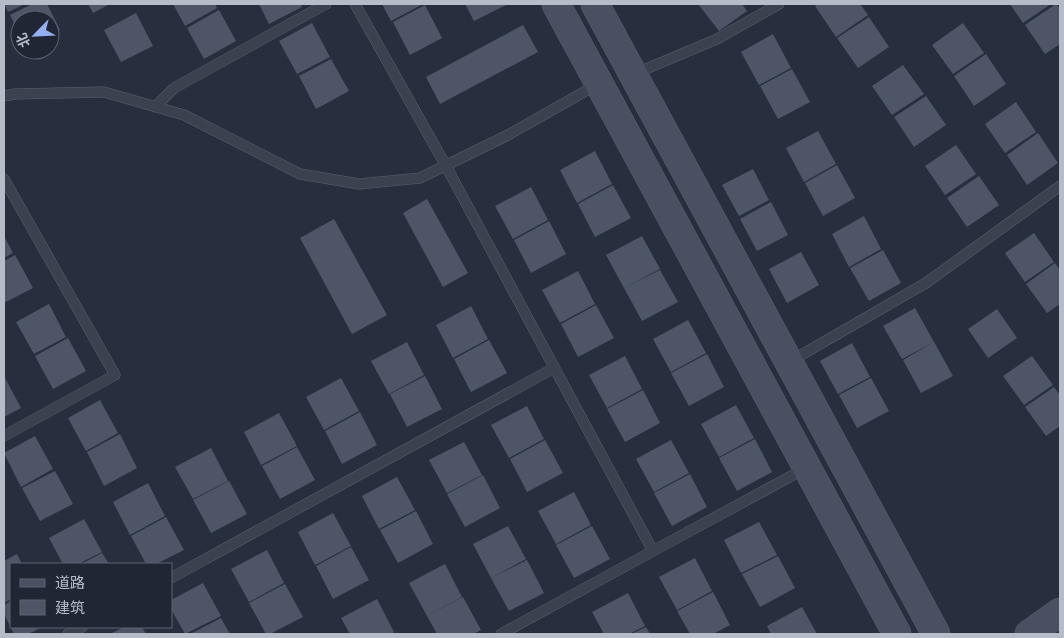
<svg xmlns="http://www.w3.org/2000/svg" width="1064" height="638" font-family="Figtree,'Noto Sans SC',sans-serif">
	<rect width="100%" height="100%" fill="#272f3f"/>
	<path fill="#4d5567" d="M 4,4 L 25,4 L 8,12 Z
		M 32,4 L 47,4 L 60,30 L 50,35 L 50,20 L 20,20 L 20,35 L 10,15 Z
		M 88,4 L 110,4 L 93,13 Z
		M 173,4 L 215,4 L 217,8 L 185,26 Z
		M 259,4 L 301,4 L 302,7 L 269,24 Z
		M 382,4 L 423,4 L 391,21 Z
		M 465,4 L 508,4 L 474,21 Z
		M 698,4 L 742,4 L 747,11 L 719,31 Z
		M 818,4 L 860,4 L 868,15 L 836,37 L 815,6 Z
		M 1010,4 L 1051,4 L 1023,23 Z
		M 1056,4 L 1060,8 L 1060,44 L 1045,54 L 1025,25 Z
		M 425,5 L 442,38 L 410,55 L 393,22 Z
		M 219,10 L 236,41 L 204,59 L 187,28 Z
		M 136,13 L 153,46 L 121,62 L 104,30 Z
		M 869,17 L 889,47 L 858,68 L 837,38 Z
		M 312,23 L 330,57 L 297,74 L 279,41 Z
		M 963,23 L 984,53 L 953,74 L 932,45 Z
		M 523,25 L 538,52 L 440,104 L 426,77 Z
		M 773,34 L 791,68 L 759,85 L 741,52 Z
		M 986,54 L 1006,84 L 974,106 L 954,76 Z
		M 331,59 L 349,91 L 316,109 L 299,76 Z
		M 903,65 L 924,94 L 892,115 L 872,86 Z
		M 792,69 L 810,102 L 778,119 L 760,86 Z
		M 926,96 L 946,125 L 914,147 L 894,117 Z
		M 1016,102 L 1036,132 L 1005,153 L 985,124 Z
		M 818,131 L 836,164 L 804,182 L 786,148 Z
		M 1038,133 L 1058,163 L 1027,185 L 1007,155 Z
		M 956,145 L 976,174 L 945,195 L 925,166 Z
		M 595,151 L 612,184 L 577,203 L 560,170 Z
		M 837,165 L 855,198 L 823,216 L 805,183 Z
		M 753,169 L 769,200 L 739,216 L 722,185 Z
		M 979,176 L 999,205 L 967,227 L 947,198 Z
		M 613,185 L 631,218 L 595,237 L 578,204 Z
		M 531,187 L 548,220 L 513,239 L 495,206 Z
		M 427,199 L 468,273 L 443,287 L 403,213 Z
		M 771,202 L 788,235 L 757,251 L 740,219 Z
		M 864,216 L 881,249 L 849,267 L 832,234 Z
		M 334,219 L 387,315 L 352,334 L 300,238 Z
		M 549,221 L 566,254 L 531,273 L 514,240 Z
		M 1034,233 L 1054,262 L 1025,282 L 1005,253 Z
		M 4,236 L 13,253 L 4,258 Z
		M 642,236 L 660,269 L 624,288 L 606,255 Z
		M 883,250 L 901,283 L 869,301 L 850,268 Z
		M 801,252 L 819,285 L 787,303 L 769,269 Z
		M 15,255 L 33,288 L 4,303 L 4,261 Z
		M 1055,263 L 1060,270 L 1060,304 L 1047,313 L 1026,284 Z
		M 660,270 L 678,302 L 642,321 L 624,288 Z
		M 578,271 L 595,304 L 560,323 L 542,290 Z
		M 49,304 L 66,337 L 34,354 L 16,322 Z
		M 596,305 L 614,338 L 578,357 L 561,324 Z
		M 471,306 L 488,339 L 453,358 L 436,325 Z
		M 915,308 L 934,342 L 902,359 L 883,326 Z
		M 997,309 L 1017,338 L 988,358 L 968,329 Z
		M 688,320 L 706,353 L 671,372 L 653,339 Z
		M 68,338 L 86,371 L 53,389 L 35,356 Z
		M 489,340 L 507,373 L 471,392 L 454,359 Z
		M 407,342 L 424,375 L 389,394 L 371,361 Z
		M 934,342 L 953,376 L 921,393 L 903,360 Z
		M 852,343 L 870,377 L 838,394 L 820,361 Z
		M 707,354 L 724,387 L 689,406 L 671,373 Z
		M 625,356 L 642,389 L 607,408 L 589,375 Z
		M 1032,356 L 1053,385 L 1024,405 L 1003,376 Z
		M 4,376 L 21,408 L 4,417 Z
		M 425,376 L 442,409 L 407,427 L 390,394 Z
		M 341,378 L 359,411 L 324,430 L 306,397 Z
		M 871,378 L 889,411 L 857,428 L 839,395 Z
		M 1054,387 L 1060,395 L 1060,426 L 1046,436 L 1025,407 Z
		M 643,390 L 660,423 L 625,442 L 607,409 Z
		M 100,400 L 118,433 L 86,451 L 68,418 Z
		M 736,405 L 754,438 L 719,457 L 701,424 Z
		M 527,406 L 544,439 L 509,458 L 491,425 Z
		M 360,412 L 377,445 L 342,464 L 325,431 Z
		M 279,413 L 297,446 L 261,465 L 244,432 Z
		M 120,434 L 137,468 L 104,486 L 87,452 Z
		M 35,436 L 53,469 L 21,487 L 4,453 Z
		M 755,439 L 772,472 L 737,491 L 719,458 Z
		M 545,440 L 563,473 L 527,492 L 510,459 Z
		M 671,440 L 689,473 L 654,492 L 636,459 Z
		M 464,442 L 482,475 L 447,493 L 429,460 Z
		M 297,447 L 315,480 L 280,499 L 262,466 Z
		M 211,448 L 228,481 L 193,499 L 175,467 Z
		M 55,471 L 73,504 L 40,521 L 22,488 Z
		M 690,474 L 707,507 L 672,526 L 654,493 Z
		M 483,475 L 500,508 L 465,527 L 447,494 Z
		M 397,477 L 415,510 L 379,529 L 362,496 Z
		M 229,481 L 247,514 L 211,533 L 193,500 Z
		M 148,483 L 165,516 L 130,535 L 113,502 Z
		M 574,492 L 591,525 L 556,544 L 538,511 Z
		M 416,511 L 433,544 L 398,563 L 380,530 Z
		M 333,513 L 351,546 L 315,565 L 298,532 Z
		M 166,517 L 184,550 L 156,564 L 146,564 L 131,536 Z
		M 84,519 L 102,552 L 78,564 L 63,564 L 49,538 Z
		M 759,522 L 777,555 L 741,573 L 724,540 Z
		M 508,526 L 526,559 L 491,578 L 473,544 Z
		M 592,526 L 610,559 L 574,578 L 556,545 Z
		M 351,547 L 369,580 L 333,599 L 316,566 Z
		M 267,550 L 284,583 L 249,602 L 231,569 Z
		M 102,553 L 109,564 L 81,564 Z
		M 17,554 L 22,564 L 11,564 L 11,599 L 4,603 L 4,561 Z
		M 778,556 L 795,588 L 760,607 L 742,574 Z
		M 695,558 L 712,591 L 677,610 L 659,577 Z
		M 527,560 L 544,593 L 509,611 L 491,578 Z
		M 445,564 L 462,597 L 427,616 L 409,583 Z
		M 203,583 L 221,616 L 185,634 L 171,609 L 171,600 Z
		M 285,584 L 303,617 L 270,634 L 266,634 L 249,603 Z
		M 713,592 L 730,625 L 713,634 L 690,634 L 677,611 Z
		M 628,593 L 645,626 L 629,634 L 604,634 L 592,612 Z
		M 463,597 L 481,630 L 473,634 L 437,634 L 427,616 Z
		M 377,599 L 394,632 L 391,634 L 350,634 L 341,618 Z
		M 11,601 L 11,627 L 42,627 L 28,634 L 14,634 L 4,614 L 4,605 Z
		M 802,607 L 817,634 L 771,634 L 767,626 Z
		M 221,618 L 230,634 L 190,634 Z
		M 124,627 L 142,627 L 146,634 L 110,634 Z
		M 646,627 L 650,634 L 631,634 Z"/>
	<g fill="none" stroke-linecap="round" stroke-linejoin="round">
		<g stroke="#595f6c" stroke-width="11">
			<path id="lane" d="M 355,4 L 446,166 L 653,551 L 501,634
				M 634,74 L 717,39 L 779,4
				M 4,96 L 15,94 L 104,92 L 184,115 L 300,174 L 359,184 L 420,178 L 508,135 L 598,84
				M 155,107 L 174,88 L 326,4
				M 4,179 L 115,375 L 4,436
				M 789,362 L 926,283 L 1060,186
				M 653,551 L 806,468
				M 171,578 L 554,368
				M 68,634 L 82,627"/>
		</g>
		<g stroke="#595f6c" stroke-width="29">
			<path id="secondary" d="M 556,4 L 897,634
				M 595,4 L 936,634
				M 1029,634 L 1060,612"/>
		</g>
		<use href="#lane" stroke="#3b414f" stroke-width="10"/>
		<use href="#secondary" stroke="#495061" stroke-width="28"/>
	</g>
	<rect width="1064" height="638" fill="none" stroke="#b7bcc9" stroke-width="10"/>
	<rect x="10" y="563" width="162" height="65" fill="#202634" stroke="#5c6270"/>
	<rect x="20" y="579" width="25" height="8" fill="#495061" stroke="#5c6270"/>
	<text x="55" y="588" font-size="15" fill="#b7bcc9">道路</text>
	<rect x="20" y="600" width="25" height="15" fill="#4d5567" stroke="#5c6270"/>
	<text x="55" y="613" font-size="15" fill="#b7bcc9">建筑</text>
	<g transform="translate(35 35) rotate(246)"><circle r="24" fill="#202634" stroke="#5c6270"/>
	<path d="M0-4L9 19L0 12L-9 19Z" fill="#94aff2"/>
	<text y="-8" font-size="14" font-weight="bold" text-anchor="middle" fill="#b7bcc9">北</text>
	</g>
</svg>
